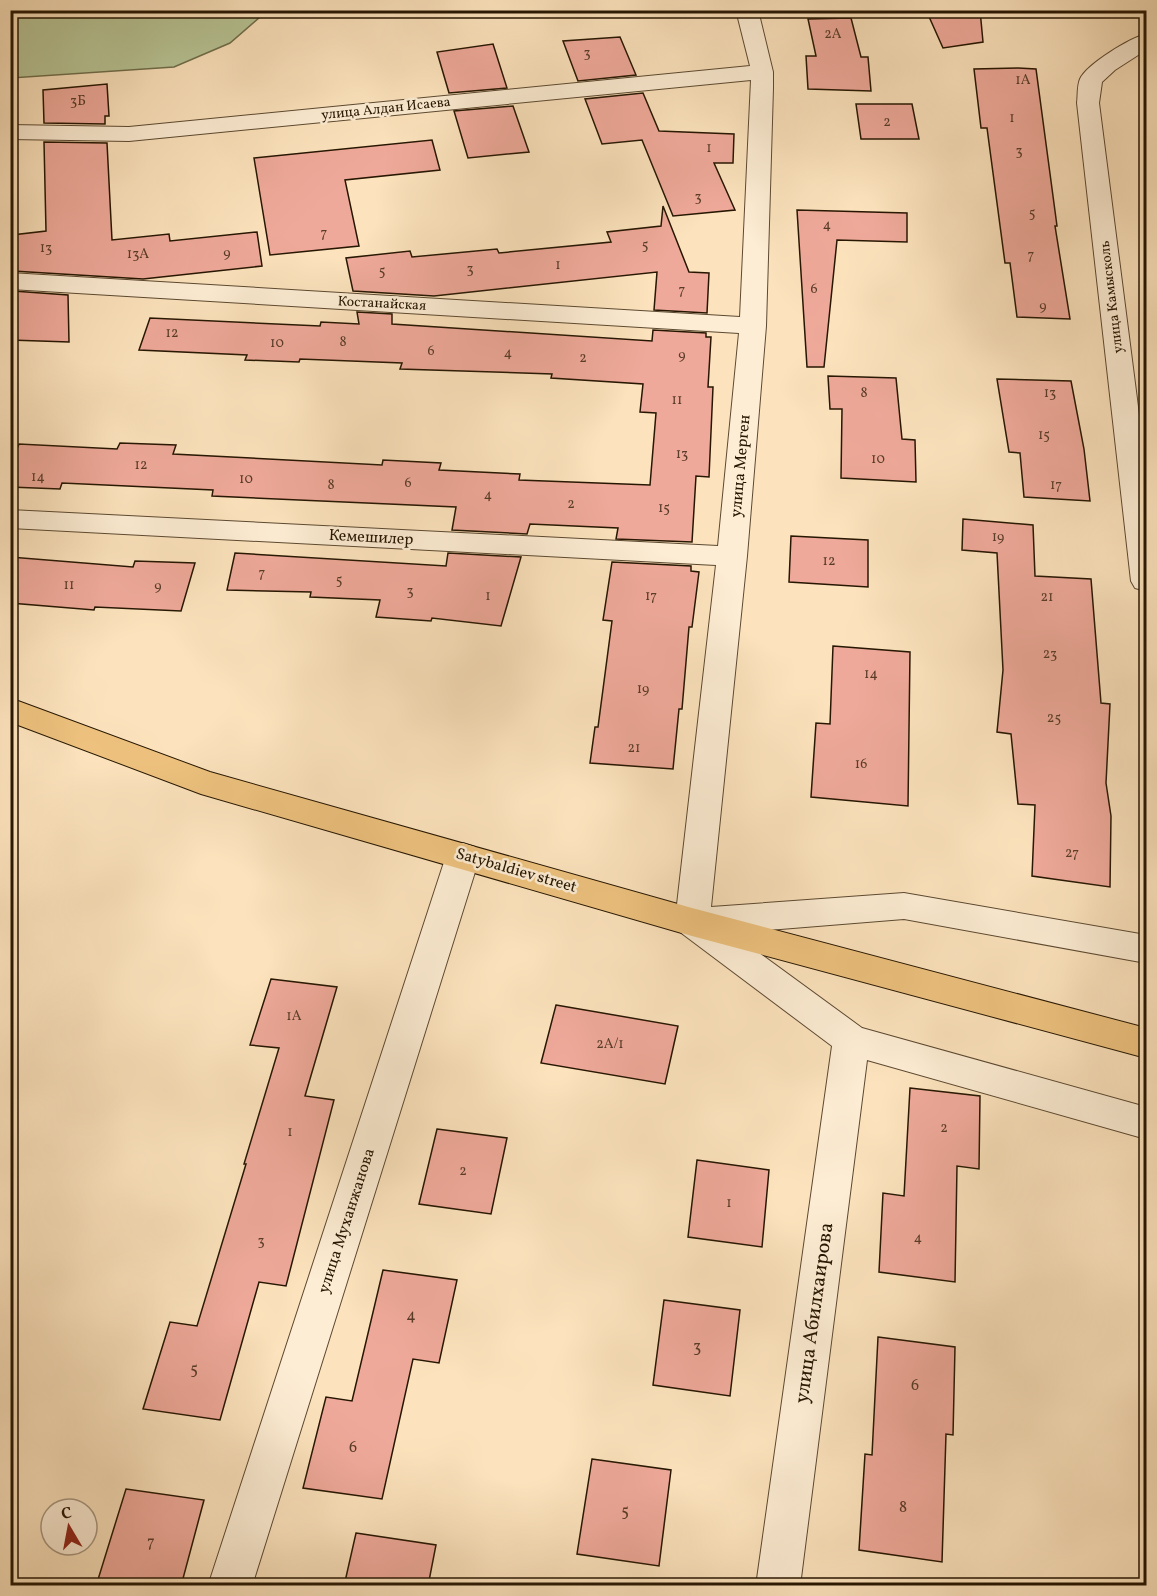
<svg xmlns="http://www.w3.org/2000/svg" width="1157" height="1596" font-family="Vollkorn,serif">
	<rect width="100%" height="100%" fill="#fce3bd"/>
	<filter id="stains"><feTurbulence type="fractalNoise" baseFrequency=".00333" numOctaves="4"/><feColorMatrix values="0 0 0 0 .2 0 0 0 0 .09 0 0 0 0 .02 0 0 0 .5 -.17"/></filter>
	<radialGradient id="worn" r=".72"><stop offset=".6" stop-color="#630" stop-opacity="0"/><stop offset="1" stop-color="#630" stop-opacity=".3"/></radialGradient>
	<path fill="#b8c596" stroke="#6f6e4c" stroke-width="1.5" d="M 11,10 L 267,10 L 267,11 L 230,43 L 174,67 L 11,78 Z"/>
	<path fill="#efa99a" stroke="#261602" stroke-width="1.5" d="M 926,10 L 980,10 L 983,42 L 943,48 Z
		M 851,18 L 861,57 L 868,57 L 871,91 L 808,89 L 806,56 L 816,56 L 808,19 Z
		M 620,37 L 636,75 L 578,81 L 563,41 Z
		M 493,44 L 507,88 L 449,93 L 437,52 Z
		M 1018,68 L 1036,69 L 1057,226 L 1055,226 L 1070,319 L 1017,317 L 1010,263 L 1005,263 L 987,128 L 981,128 L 974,69 Z
		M 107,84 L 109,116 L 105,116 L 105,124 L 44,123 L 43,90 Z
		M 643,93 L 659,131 L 734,134 L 733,163 L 714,163 L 735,210 L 673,216 L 642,140 L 602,144 L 585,99 Z
		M 856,104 L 912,104 L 919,139 L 861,139 Z
		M 513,106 L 529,152 L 468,158 L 454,111 Z
		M 432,140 L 440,170 L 345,180 L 359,246 L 270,255 L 254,158 Z
		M 44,142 L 107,143 L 112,240 L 169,234 L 170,241 L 257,232 L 262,266 L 143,279 L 13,271 L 12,235 L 46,231 Z
		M 663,206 L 689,272 L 709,273 L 707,313 L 654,310 L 657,272 L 434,296 L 353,291 L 346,258 L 410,251 L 412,257 L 497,249 L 499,253 L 611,242 L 607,232 L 661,226 Z
		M 797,210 L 907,213 L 907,242 L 837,240 L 824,367 L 807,367 Z
		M 13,291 L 68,295 L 69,342 L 10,340 L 10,303 L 13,303 Z
		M 357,312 L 392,314 L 392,324 L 652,341 L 653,330 L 706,333 L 706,337 L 711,337 L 708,387 L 713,387 L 709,477 L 696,476 L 692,542 L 616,539 L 618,528 L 530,524 L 527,534 L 452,530 L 456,507 L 212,496 L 213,490 L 62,483 L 60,489 L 10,487 L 10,466 L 19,444 L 117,449 L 120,443 L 176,445 L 173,454 L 382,465 L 383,460 L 441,463 L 439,470 L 520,474 L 519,480 L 650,485 L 656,413 L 640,412 L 643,384 L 551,378 L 552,374 L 400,369 L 402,363 L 300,359 L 299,362 L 245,360 L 247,355 L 139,350 L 150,318 L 320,326 L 321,322 L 359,324 Z
		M 828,376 L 896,378 L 902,439 L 915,440 L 916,482 L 841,478 L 842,409 L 830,409 Z
		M 997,379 L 1071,381 L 1084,449 L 1090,501 L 1024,497 L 1020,453 L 1009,452 Z
		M 963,519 L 1033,525 L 1035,576 L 1091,579 L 1101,703 L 1110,704 L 1106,783 L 1111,816 L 1110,887 L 1032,876 L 1035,805 L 1018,804 L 1011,734 L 997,732 L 1003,670 L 997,553 L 962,550 Z
		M 791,536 L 868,540 L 868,587 L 789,582 Z
		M 235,553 L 446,566 L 448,553 L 521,557 L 501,626 L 432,618 L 431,621 L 376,617 L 380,600 L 310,597 L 311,592 L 227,590 Z
		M 10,557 L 133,567 L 135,561 L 195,563 L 181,611 L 95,607 L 94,610 L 10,603 Z
		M 612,562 L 691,566 L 691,571 L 699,572 L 692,627 L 689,627 L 682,709 L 679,709 L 673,769 L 590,763 L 595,727 L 598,727 L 612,621 L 603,620 Z
		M 833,646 L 910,652 L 908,806 L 811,797 L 816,723 L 830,724 Z
		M 271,979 L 337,987 L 305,1096 L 334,1100 L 286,1286 L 259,1282 L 220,1420 L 143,1409 L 170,1322 L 197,1326 L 246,1164 L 244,1164 L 279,1048 L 250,1045 Z
		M 556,1005 L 678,1026 L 665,1084 L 541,1063 Z
		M 910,1088 L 980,1096 L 979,1169 L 957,1166 L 955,1282 L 879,1272 L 883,1193 L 904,1196 Z
		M 437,1129 L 507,1138 L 491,1214 L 419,1204 Z
		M 697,1160 L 769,1170 L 762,1247 L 688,1237 Z
		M 383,1270 L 457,1280 L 439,1363 L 413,1359 L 382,1499 L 303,1488 L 326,1397 L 352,1401 Z
		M 664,1300 L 740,1310 L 730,1396 L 653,1385 Z
		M 878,1337 L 955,1347 L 953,1435 L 946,1434 L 942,1562 L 859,1550 L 865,1454 L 872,1455 Z
		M 592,1459 L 671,1470 L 659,1566 L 577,1554 Z
		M 126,1489 L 204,1500 L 181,1586 L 96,1586 Z
		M 356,1533 L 436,1545 L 428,1586 L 344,1586 Z"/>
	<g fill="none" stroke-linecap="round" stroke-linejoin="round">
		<g stroke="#5c4931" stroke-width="2">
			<path id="minor" d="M 736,10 L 758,10 L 773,72 L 773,88 L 766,326 L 747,556 L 711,907 L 904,893 L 1146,935 L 1146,963 L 904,919 L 732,933 L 862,1028 L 1146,1107 L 1146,1139 L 867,1060 L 800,1586 L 756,1586 L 832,1046 L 680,932 L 675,922 L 716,565 L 10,528 L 10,510 L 718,546 L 739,333 L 10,289 L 10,273 L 740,317 L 751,80 L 129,141 L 10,139 L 10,125 L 129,127 L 750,66 Z
				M 1146,34 L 1146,50 L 1115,70 L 1102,82 L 1099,103 L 1146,469 L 1146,591 L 1135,588 L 1131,581 L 1077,103 C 1078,96 1077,86 1080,79 C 1087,64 1130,38 1146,34 Z
				M 463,843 L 475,847 L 480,856 L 252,1586 L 208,1586 L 446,856 L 451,847 Z"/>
		</g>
		<g stroke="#261602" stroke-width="2">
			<path id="primary" d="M 10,698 L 210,772 L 692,908 L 1146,1028 L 1146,1058 L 692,936 L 201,794 L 10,722 Z"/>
		</g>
		<use href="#minor" fill="#fdedd4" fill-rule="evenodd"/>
		<use href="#primary" fill="#eec27e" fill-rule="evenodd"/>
	</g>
	<g text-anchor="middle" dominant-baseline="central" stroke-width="5" stroke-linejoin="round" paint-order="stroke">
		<g font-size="14" fill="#583b28">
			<text x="833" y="34">2А</text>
			<text x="587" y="53">3</text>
			<text x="1023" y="80">1А</text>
			<text x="78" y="101">3Б</text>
			<text x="1012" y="118">1</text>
			<text x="887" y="122">2</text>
			<text x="709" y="148">1</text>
			<text x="1019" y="151">3</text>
			<text x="698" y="197">3</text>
			<text x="1032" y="213">5</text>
			<text x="827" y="225">4</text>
			<text x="324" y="233">7</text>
			<text x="645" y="245">5</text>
			<text x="46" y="248">13</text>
			<text x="227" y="253">9</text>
			<text x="138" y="254">13А</text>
			<text x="1031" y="255">7</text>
			<text x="558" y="265">1</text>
			<text x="470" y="269">3</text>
			<text x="382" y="271">5</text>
			<text x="814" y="289">6</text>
			<text x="682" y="290">7</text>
			<text x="1043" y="306">9</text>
			<text x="172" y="333">12</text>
			<text x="343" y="342">8</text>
			<text x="277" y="343">10</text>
			<text x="431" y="351">6</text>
			<text x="508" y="353">4</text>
			<text x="682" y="355">9</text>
			<text x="583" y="358">2</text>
			<text x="864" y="393">8</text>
			<text x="1050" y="393">13</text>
			<text x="677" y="400">11</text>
			<text x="1044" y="435">15</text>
			<text x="682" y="454">13</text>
			<text x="878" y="459">10</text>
			<text x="141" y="465">12</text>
			<text x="38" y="477">14</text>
			<text x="246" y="479">10</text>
			<text x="408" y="483">6</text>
			<text x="331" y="485">8</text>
			<text x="1056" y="485">17</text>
			<text x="488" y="495">4</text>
			<text x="571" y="504">2</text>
			<text x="664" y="508">15</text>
			<text x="998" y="537">19</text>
			<text x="829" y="561">12</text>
			<text x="262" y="573">7</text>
			<text x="339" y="580">5</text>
			<text x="69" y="585">11</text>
			<text x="158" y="586">9</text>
			<text x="410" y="591">3</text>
			<text x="488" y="596">1</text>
			<text x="651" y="596">17</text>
			<text x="1047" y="597">21</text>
			<text x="1050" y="654">23</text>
			<text x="871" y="674">14</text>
			<text x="643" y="689">19</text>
			<text x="1054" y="718">25</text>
			<text x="634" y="748">21</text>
			<text x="861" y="764">16</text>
			<text x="1072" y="853">27</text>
			<text x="294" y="1016">1А</text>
			<text x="610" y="1044">2А/1</text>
			<text x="944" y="1128">2</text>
			<text x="290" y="1132">1</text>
			<text x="463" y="1171">2</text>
			<text x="729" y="1203">1</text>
			<text x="918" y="1238">4</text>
			<text x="261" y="1241">3</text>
		</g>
		<g font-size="14" fill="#261602" stroke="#fdedd4">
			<text transform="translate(386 109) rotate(-6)">улица Алдан Исаева</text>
			<text transform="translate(1112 297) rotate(-97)">улица Камысколь</text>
			<text transform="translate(382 304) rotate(3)">Костанайская</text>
		</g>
		<g font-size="16" fill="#261602" stroke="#fdedd4">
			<text transform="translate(741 466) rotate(-85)">улица Мерген</text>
			<text transform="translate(371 538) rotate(3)">Кемешилер</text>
			<text transform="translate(516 871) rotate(16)">Satybaldiev street</text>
			<text transform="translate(347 1221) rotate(-72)">улица Муханжанова</text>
		</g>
		<g font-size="16" fill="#583b28">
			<text x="411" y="1316">4</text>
			<text x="697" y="1348">3</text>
			<text x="194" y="1370">5</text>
			<text x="915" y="1386">6</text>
			<text x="353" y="1448">6</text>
			<text x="903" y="1508">8</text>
			<text x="625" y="1512">5</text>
			<text x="151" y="1543">7</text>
		</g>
		<g font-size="20" fill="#261602" stroke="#fdedd4">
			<text transform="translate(815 1313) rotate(-82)">улица Абилхаирова</text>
		</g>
	</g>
	<rect width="1157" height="1596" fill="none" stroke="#fce3bd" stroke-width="36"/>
	<rect x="12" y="12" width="1133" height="1572" fill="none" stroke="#261602" stroke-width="3"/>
	<rect x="18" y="18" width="1121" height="1560" fill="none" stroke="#261602" stroke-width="1.5"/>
	<g transform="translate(69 1527) rotate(350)"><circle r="28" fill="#fdedd4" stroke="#a79780" stroke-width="1.5"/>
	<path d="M0-4.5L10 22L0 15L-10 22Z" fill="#8f2418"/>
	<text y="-9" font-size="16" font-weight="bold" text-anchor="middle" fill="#261602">С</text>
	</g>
	<rect width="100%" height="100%" filter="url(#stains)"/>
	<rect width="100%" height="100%" fill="url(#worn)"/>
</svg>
